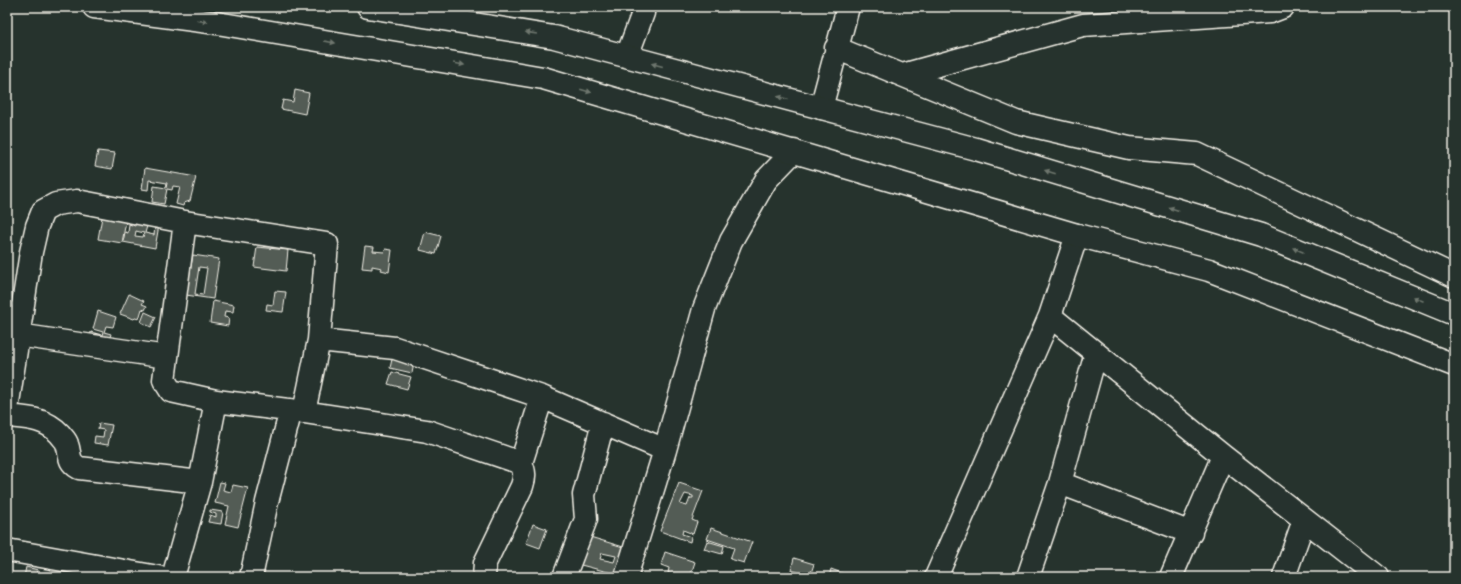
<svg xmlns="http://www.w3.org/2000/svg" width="1461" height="584" font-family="'Indie Flower',sans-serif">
	<rect width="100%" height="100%" fill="#26332d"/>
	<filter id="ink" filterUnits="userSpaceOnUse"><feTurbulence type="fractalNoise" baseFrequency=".025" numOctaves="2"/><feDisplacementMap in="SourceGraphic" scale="8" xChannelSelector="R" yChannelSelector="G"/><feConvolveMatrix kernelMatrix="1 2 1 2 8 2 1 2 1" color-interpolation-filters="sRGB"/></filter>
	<g filter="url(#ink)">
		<path fill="#525c55" stroke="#f4f1e8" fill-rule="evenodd" d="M 295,90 L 309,93 L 305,114 L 281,109 L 283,100 L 293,102 Z
			M 98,151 L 115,153 L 112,169 L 95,166 Z
			M 145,168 L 196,177 L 190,201 L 184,203 L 183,206 L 176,204 L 180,187 L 173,186 L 172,190 L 167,189 L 164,204 L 152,202 L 154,186 L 166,188 L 167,183 L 149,180 L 148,190 L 142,189 Z
			M 102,217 L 126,221 L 122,243 L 98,239 Z
			M 136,223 L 159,225 L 155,248 L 123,242 L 125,232 L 128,233 L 129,224 L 135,226 ZM 147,226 L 155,227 L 154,235 L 145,233 ZM 136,231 L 144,233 L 143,237 L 135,236 Z
			M 425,232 L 441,236 L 436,254 L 420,250 Z
			M 365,246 L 374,247 L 373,251 L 384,252 L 385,249 L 392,250 L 389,272 L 381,270 L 382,268 L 372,266 L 372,269 L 362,268 Z
			M 257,247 L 288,250 L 286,271 L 254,267 Z
			M 193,255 L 219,259 L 213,299 L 186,295 ZM 199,267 L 207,268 L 203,295 L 195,294 Z
			M 275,291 L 286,292 L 283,312 L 266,310 L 267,304 L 273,305 Z
			M 129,294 L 144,301 L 142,304 L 147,306 L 145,310 L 142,309 L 139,319 L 135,318 L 134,319 L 120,314 Z
			M 213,301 L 234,305 L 233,312 L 225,311 L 224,317 L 229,318 L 228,326 L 210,323 Z
			M 98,311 L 116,317 L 113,327 L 106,326 L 104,332 L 111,334 L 107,345 L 89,339 L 91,332 L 102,335 L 103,332 L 93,329 Z
			M 145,312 L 156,317 L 151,327 L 141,322 Z
			M 393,355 L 415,359 L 412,373 L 390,368 Z
			M 392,372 L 411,377 L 407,389 L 388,384 Z
			M 99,423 L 112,425 L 108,445 L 94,443 L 95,436 L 103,437 L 104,430 L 98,429 Z
			M 220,482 L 225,483 L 223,490 L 231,492 L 233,485 L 248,488 L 238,527 L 225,524 L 229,506 L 215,503 Z
			M 679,483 L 703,491 L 692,520 L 697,522 L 693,534 L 683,530 L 682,534 L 691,537 L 690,542 L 660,531 ZM 685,494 L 693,496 L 693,498 L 690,498 L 687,506 L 680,504 Z
			M 210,510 L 223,512 L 221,524 L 208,522 L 210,515 L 216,517 L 216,514 L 210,512 Z
			M 533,524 L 547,529 L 540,548 L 526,543 Z
			M 711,528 L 752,542 L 744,563 L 730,559 L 734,548 L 707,539 Z
			M 590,537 L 630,549 L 623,576 L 581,565 ZM 602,553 L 616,556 L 614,562 L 600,559 Z
			M 707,541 L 724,546 L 722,554 L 704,549 Z
			M 665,552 L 695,562 L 690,577 L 674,577 L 675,575 L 668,573 L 669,568 L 661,565 Z
			M 794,558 L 814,564 L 810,576 L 791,570 Z
			M 26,567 L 38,570 L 36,577 L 24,577 Z
			M 831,569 L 847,575 L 847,577 L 829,577 Z
			M 790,573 L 803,577 L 789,577 Z"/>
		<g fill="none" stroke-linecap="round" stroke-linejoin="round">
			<g stroke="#f4f1e8" stroke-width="25">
				<path id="street" d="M 836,48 L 1016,122 L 1129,148 L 1197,154 L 1454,276
					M 627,56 L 643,13 L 641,7
					M 902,75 L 1083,25 L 1270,12 L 1283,7
					M 821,108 L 848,7
					M 185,222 L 164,380 L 171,391 L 216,401 L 304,412 L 427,431 L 521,463 C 525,472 525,477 522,486 L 485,563 L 484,577
					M 1077,235 L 1050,316 L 1223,456 L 1378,577
					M 18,335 L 167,357
					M 319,340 L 395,348 L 542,397 L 665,450
					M 7,409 L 31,252 L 37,226 L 43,211 L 56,204 L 77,201 L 185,222 L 327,244 L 319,340 L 304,412
					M 7,416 C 27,418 45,418 60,434 C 62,437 66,440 67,444 C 71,455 67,461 79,468 L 200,482
					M 521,463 L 542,397
					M 1060,483 L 1191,533
					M 7,550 L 158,577
					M 173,577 L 200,482 L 216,401
					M 251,577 L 267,502 L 291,410
					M 564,577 L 586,519 L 584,495 L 603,423
					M 626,577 L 665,450 L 704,309 L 731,241 L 766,180 L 794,151
					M 936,577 L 1050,316
					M 1028,577 L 1060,483 L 1096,353
					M 1171,577 L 1223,456
					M 1284,577 L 1304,520"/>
			</g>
			<g stroke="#f4f1e8" stroke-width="25">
				<path id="primary" d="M 94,7 L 217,23 L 543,78 L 1077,235 L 1209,270 L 1454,365
					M 368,7 L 554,37 L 976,149 L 1261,235 L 1454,314"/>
			</g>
			<use href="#street" stroke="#26332d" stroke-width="22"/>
			<use href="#primary" stroke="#26332d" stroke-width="22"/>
		</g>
		<defs><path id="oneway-solid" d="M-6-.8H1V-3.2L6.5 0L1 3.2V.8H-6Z"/></defs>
		<g fill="#6e766e">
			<use href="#oneway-solid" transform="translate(202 21) rotate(7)"/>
			<use href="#oneway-solid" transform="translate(531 33) rotate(-171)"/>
			<use href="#oneway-solid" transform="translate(330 42) rotate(10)"/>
			<use href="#oneway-solid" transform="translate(459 64) rotate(10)"/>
			<use href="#oneway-solid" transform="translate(657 65) rotate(-165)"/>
			<use href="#oneway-solid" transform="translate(586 91) rotate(16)"/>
			<use href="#oneway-solid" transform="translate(783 98) rotate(-165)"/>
			<use href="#oneway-solid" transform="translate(1050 172) rotate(-163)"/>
			<use href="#oneway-solid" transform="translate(1174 209) rotate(-163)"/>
			<use href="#oneway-solid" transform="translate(1298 250) rotate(-158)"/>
			<use href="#oneway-solid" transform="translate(1418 299) rotate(-158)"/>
		</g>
	</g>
	<rect width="1461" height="584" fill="none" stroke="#26332d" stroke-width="24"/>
	<rect x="12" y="12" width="1437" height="560" fill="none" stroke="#f4f1e8" stroke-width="1.5" filter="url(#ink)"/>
</svg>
